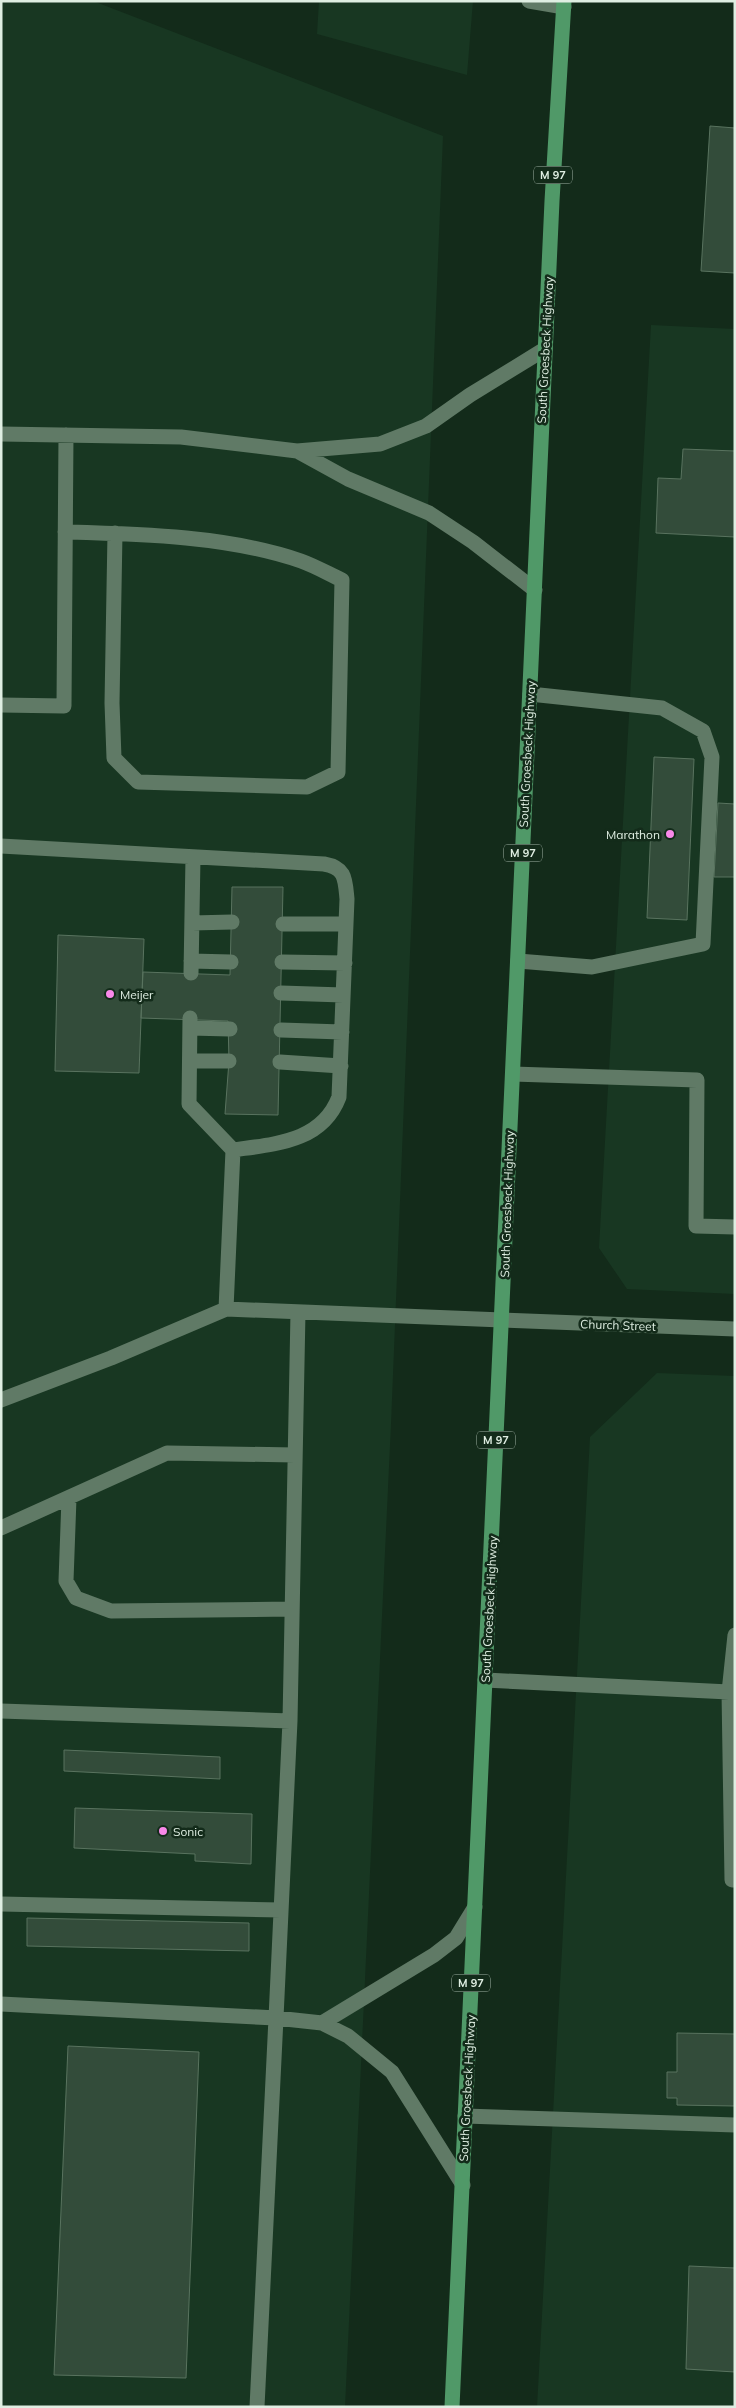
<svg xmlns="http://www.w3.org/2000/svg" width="736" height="2408" font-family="Mulish,sans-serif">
	<rect width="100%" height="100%" fill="#132b1a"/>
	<path fill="#183722" d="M 1,1 L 93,1 L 443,136 L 391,1424 L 345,2407 L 1,2407 Z
		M 319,1 L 473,1 L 467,75 L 317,34 Z
		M 651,325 L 735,329 L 735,1294 L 627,1289 L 599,1248 Z
		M 657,1373 L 735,1376 L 735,2407 L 537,2407 L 590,1437 Z"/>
	<path fill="#334c3a" stroke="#59735f" d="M 710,126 L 735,128 L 735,273 L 701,271 Z
		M 683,449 L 735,451 L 735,537 L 656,533 L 658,478 L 681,479 Z
		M 654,757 L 694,759 L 687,920 L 647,918 Z
		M 718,803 L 735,804 L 735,877 L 714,877 Z
		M 232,887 L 283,887 L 278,1115 L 225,1114 L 229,1061 L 228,1021 L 141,1018 L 143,972 L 230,975 Z
		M 58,935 L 144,939 L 139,1073 L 55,1071 Z
		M 64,1750 L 220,1757 L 220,1779 L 64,1771 Z
		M 75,1808 L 252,1814 L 251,1864 L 195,1861 L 195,1854 L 74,1848 Z
		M 27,1918 L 249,1923 L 249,1951 L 27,1946 Z
		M 677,2033 L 735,2034 L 735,2106 L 677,2105 L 677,2098 L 667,2098 L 667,2072 L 677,2072 Z
		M 68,2046 L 199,2052 L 186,2378 L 54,2375 Z
		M 689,2266 L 735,2268 L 735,2372 L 686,2369 Z"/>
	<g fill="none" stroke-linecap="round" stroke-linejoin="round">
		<path stroke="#607a66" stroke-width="15" d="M 529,1 L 564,7
			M 1,434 L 181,437 L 297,451 L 380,444 L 426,426 L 470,395 L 545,349
			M 297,451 L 348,479 L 429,513 L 473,542 L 535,590
			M 65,532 C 141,534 229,536 301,561 C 315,566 329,574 342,580 L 338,772 L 307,787 L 138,782 L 114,758 L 112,703 L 115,533
			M 1,705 L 64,706 L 66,435
			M 1,846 L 324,864 C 346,868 345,879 347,899 L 339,1097 C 322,1142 275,1144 233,1150 L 226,1309
			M 192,923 L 232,922
			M 283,924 L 346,924
			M 191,961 L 231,962
			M 518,961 L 592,967 L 703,944 L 712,757 L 703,731 L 662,708 L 530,694
			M 282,962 L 345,963
			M 191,973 L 193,857
			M 281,993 L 343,995
			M 190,1018 L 189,1104 L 233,1150
			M 190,1028 L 230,1029
			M 281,1030 L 342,1032
			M 190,1061 L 229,1061
			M 280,1062 L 341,1066
			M 513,1074 L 697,1080 L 696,1226 L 735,1227
			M 1,1400 L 111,1358 L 226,1309 L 502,1320
			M 69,1498 L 66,1581 L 76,1598 L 111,1611 L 292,1609
			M 1,1528 L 167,1453 L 295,1455
			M 735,1635 L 729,1692 L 732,1880 L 735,1880
			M 485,1680 L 729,1692
			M 1,1711 L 290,1721 L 276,2018 L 1,2004
			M 290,1721 L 298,1312
			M 1,1904 L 281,1910
			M 465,2116 L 735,2125
			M 463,2185 L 392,2072 L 348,2036 L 322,2023 L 434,1955 L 456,1938 L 475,1907
			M 257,2407 L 276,2018 L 322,2023"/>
		<path stroke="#607a66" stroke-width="15" d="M 502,1320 L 735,1329"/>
		<path stroke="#509968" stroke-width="15" d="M 452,2407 L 552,201 L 564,1"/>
	</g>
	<g fill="#f988e9" stroke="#132b1a" stroke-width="2">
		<circle cx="670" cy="834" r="5"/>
		<circle cx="110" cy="994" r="5"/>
		<circle cx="163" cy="1831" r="5"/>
	</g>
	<g text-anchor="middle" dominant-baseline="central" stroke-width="5" stroke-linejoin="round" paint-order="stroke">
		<g fill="#132b1a" stroke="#a2b4a6" stroke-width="1">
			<rect x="534" y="166.5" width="38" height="17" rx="4"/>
			<rect x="504" y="844.5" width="38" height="17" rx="4"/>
			<rect x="477" y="1431.5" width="38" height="17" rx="4"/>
			<rect x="452" y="1974.5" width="38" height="17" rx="4"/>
		</g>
		<g font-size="11" font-weight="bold" fill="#dfeee2">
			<text x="553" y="175">M 97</text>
			<text x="523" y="853">M 97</text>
			<text x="496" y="1440">M 97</text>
			<text x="471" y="1983">M 97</text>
		</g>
		<g font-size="12" fill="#dfeee2" stroke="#132b1a">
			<text transform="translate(545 350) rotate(-87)">South Groesbeck Highway</text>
			<text transform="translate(527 754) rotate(-87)">South Groesbeck Highway</text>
			<text transform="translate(507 1204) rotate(-88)">South Groesbeck Highway</text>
			<text transform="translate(618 1325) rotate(2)">Church Street</text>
			<text transform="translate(489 1609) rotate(-87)">South Groesbeck Highway</text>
			<text transform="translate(467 2088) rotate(-87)">South Groesbeck Highway</text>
		</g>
		<g font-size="12" fill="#dfeee2" stroke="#132b1a" text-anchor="start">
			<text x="660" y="834" text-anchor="end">Marathon</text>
			<text x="120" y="994">Meijer</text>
			<text x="173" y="1831">Sonic</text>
		</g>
	</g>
	<rect width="736" height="2408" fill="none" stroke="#dfeee2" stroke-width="5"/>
</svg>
